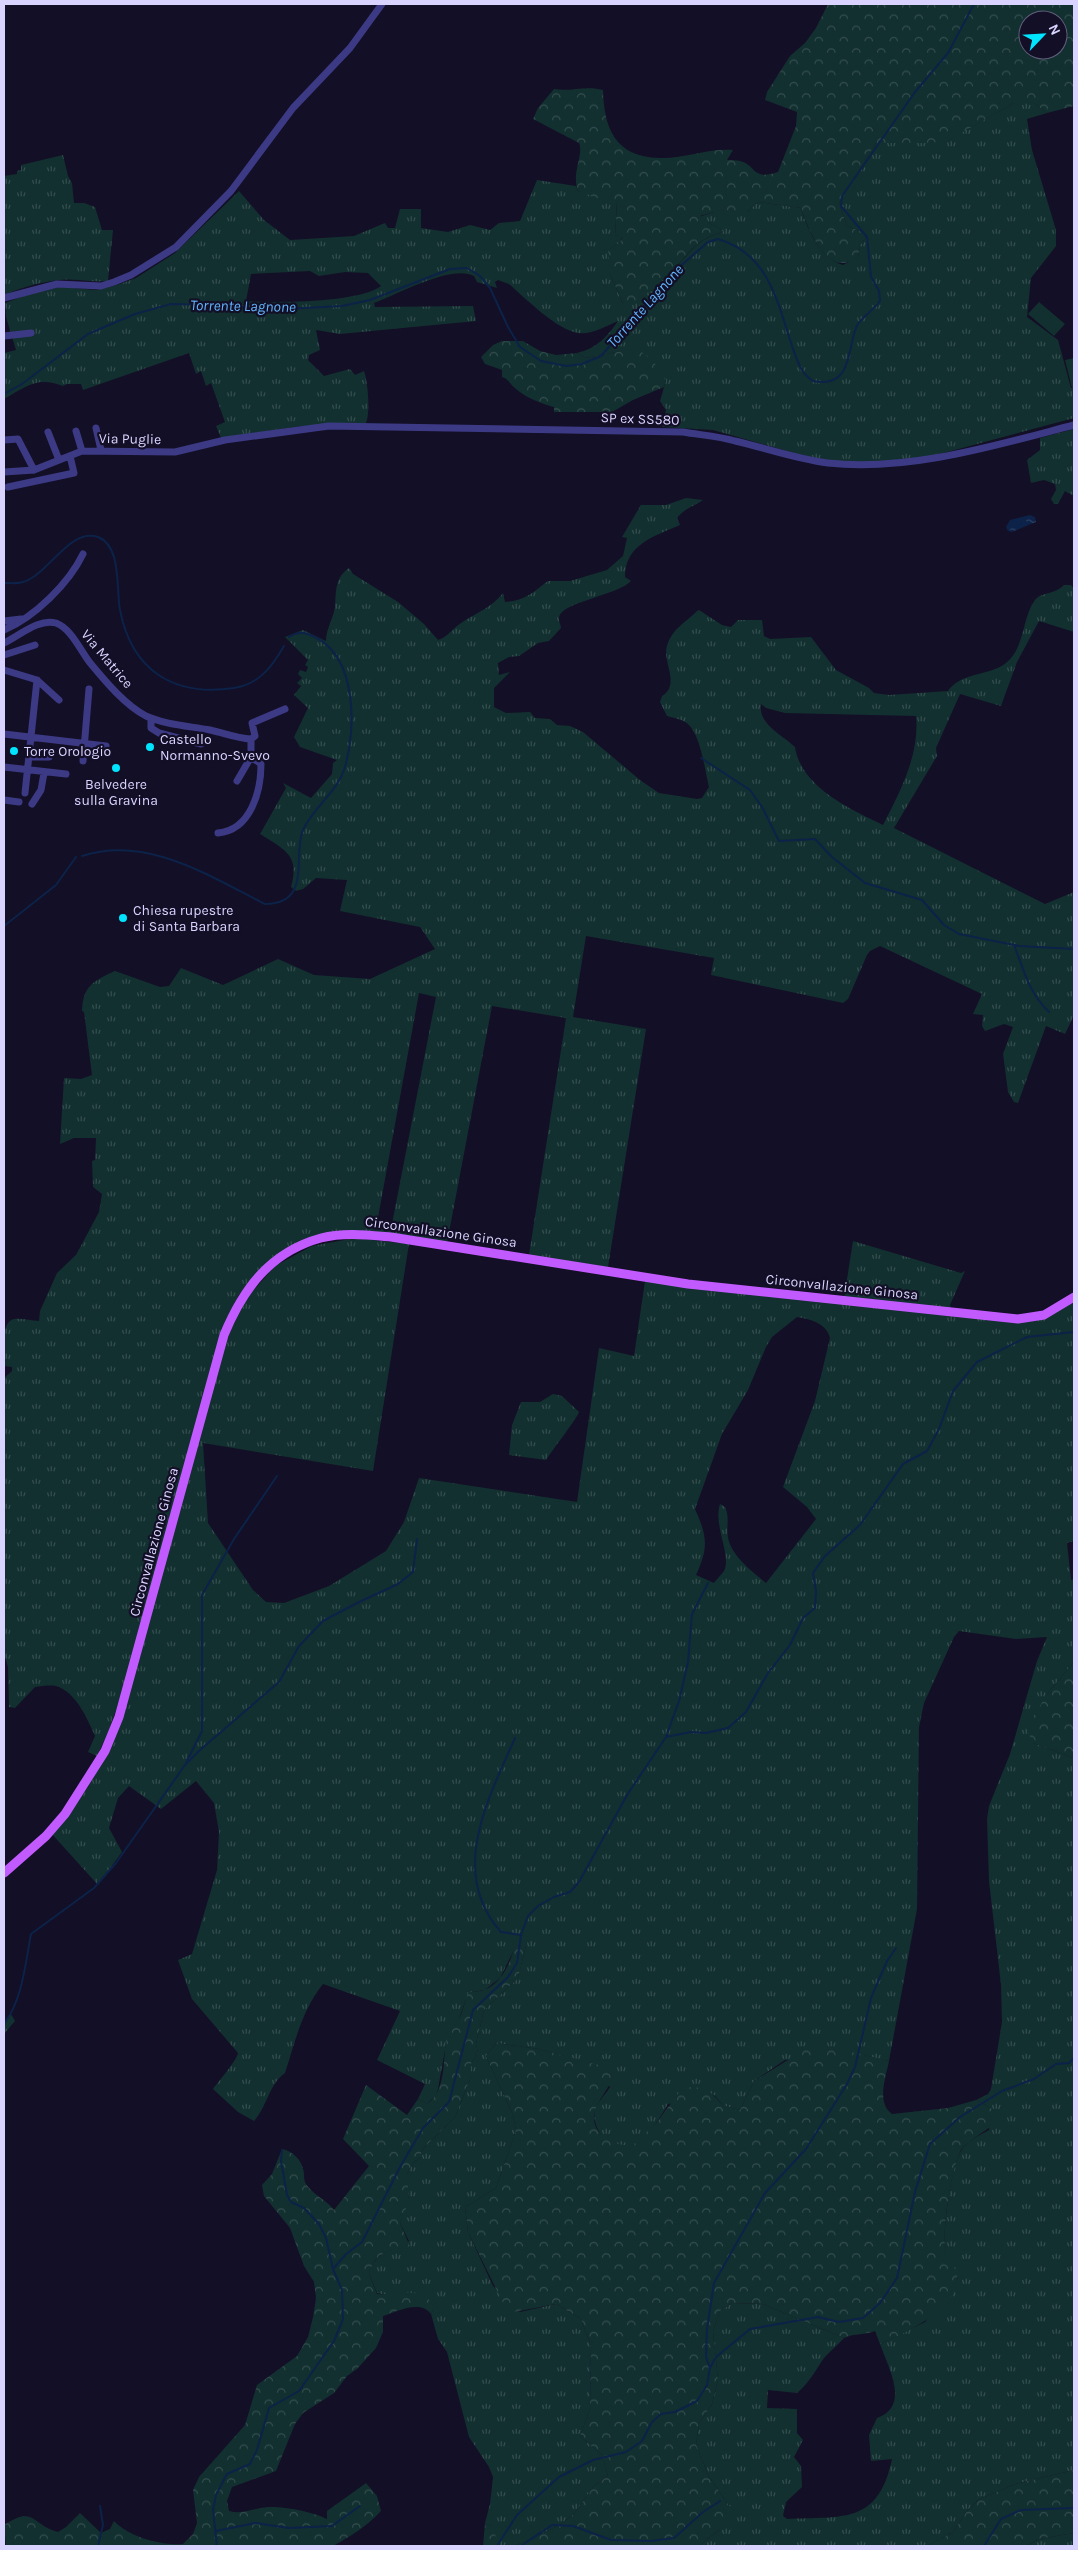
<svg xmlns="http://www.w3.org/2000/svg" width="1078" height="2550" font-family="Karla,sans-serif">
	<defs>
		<pattern id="grass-tufts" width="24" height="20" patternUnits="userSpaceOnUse" patternTransform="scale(1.25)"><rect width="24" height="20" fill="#12302f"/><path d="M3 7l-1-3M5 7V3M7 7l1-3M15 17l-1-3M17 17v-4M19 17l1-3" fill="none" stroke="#344d4e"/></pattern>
		<pattern id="forest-crowns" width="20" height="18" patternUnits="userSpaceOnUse" patternTransform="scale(1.25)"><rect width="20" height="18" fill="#12302f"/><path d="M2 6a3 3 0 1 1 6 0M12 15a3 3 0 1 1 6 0" fill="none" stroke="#344d4e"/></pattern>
		<pattern id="water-ripples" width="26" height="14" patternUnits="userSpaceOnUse" patternTransform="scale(1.25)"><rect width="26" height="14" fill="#0c2248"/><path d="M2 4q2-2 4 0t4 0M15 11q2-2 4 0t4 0" fill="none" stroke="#2f4163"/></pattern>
	</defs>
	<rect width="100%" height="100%" fill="#130f26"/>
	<path fill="url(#grass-tufts)" fill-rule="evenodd" d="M 1014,103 L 1034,103 L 1047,113 L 1027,119 L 1032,150 L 1056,230 L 1056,246 L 1031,278 L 1027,317 L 1058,340 L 1071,388 L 1074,388 L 1074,418 L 925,458 L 853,463 L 808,457 L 713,430 L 662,427 L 666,410 L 660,401 L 666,380 L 621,351 L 586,358 L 577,353 C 596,349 608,336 618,321 C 607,326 591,335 578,333 C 557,330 525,298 509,284 L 498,280 L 495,282 L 497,288 L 477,282 L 474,276 C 452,264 398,294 374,303 L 375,307 L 473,306 L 476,321 L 340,334 L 316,330 L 320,350 L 309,355 L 308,360 L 324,376 L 350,369 L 355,375 L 364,371 C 368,382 371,416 365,425 L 302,426 L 221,438 L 216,426 L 225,422 L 211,383 L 206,386 L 201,371 L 196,374 L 189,353 L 83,390 L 81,384 L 67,384 L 63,386 C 37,376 26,387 4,399 L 4,353 L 16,350 L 6,317 L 5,303 L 26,295 L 60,287 L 96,290 L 117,285 L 136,278 L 175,253 L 239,191 L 264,220 L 290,240 L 354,236 L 385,223 L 388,228 L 395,228 L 400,209 L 421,209 L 421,228 L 448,232 L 470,225 L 490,230 L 499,223 L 520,221 L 537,180 L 576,186 L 578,191 L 617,201 L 615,235 L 622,236 L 621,242 L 610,249 L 610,274 L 623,304 C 638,295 656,287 669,274 C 689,256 694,239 723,232 C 716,224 706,224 699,217 L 714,212 L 747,212 L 758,202 L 801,208 C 807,229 820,259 843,265 L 858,257 L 860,245 L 866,237 L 862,232 L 847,226 L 839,203 L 876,143 L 907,142 L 966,130 ZM 310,271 L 319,276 L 345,272 L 368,273 L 381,286 C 359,303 275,303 246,301 L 251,274 Z
		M 63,155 L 68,176 L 72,183 L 74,203 L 84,203 L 95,207 L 102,230 L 113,230 L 108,281 C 96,282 89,281 79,280 C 58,277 24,286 4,295 L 4,176 L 17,174 L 17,171 L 21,170 L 21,165 Z
		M 1074,429 L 1074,496 L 1065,491 L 1058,504 L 1054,504 L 1051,499 L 1056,490 L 1055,484 L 1044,480 L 1031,483 L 1027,460 L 1040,450 L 1040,438 Z
		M 686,498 L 703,500 C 693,507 685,508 677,518 L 680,525 C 655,536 625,544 625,577 L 631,581 C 618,595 562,602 559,617 C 558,620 561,625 561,628 L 549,641 L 538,643 L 519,656 L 509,657 L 498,663 L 499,675 L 510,672 L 494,688 L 494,707 L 506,713 L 530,712 L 535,718 L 550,719 L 557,725 L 570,726 L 583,732 L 640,780 L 659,793 L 697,799 L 702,798 L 709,787 C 705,771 701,736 688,724 C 682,719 674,718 667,716 L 660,702 L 662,696 C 681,684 662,662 667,646 C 672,629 685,623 697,611 L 699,610 L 722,625 L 731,627 L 738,620 L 762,620 L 764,636 L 770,639 L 811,637 L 836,670 L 869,688 L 874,693 L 889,695 L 948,691 C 960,672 990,676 1006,663 C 1025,648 1022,617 1035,600 C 1041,592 1054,595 1064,585 L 1071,585 L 1074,589 L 1074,632 L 1039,621 L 1017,662 L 1001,706 L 960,694 L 936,748 L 937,756 L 894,828 L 1045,904 L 1074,892 L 1074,1015 L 1065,1034 L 1046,1026 L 1018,1103 L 1014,1102 L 1008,1092 L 1003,1054 L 1013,1027 L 1004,1024 L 985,1031 L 982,1026 L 983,1015 L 973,1014 L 982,994 L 880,946 L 870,951 L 867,955 L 848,999 L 843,1003 L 711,975 L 714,958 L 586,936 L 573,1017 L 646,1029 L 608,1267 L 529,1255 L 566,1018 L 492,1006 L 447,1243 L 322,1236 L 251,1279 L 239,1295 L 226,1320 L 127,1678 L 109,1730 L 97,1756 L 88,1752 L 95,1736 C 87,1718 76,1692 56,1686 C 50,1685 42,1686 35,1687 L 15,1708 L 9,1707 L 8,1667 L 4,1654 L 4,1378 L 12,1371 L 12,1367 L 4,1366 C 4,1353 0,1322 14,1319 C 22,1318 31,1321 39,1321 L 40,1311 L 57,1273 L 76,1255 L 99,1212 L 102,1194 L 93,1187 L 92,1161 L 95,1160 L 96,1138 L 74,1138 L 60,1144 L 64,1078 L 81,1079 L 92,1075 L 84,1012 L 82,1011 C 83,986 93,981 115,971 L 160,987 L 169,986 L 181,968 L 223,985 L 278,959 L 314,975 L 370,979 L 435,949 L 420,927 L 340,911 L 347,880 L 316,878 L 303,889 L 296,891 L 291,887 C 300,855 285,850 260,834 L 286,788 L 283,783 L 311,798 L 332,774 L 333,763 L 337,760 L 300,747 L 294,737 L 308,708 L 294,695 L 301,686 L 297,683 L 302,678 L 298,674 L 300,670 L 306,672 L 308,667 L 305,665 L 308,660 L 285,637 L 303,630 L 326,641 C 326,629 333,619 335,607 C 336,592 335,577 349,568 L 353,574 L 398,602 L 424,624 L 438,640 C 447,637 451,631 457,626 C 471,615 492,608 503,593 L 505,602 C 525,601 533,592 548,581 L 570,581 L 607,570 L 623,556 L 627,538 L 622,537 L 641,505 L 666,505 ZM 761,704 L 766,708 L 785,713 L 916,716 C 920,754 900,792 883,825 C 850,809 801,787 795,747 C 783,735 758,725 761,704 ZM 419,993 L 436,997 L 392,1224 L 377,1223 Z
		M 355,1238 L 409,1244 L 373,1471 L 203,1443 L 208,1523 L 253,1590 L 266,1602 L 284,1603 L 329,1586 L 386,1551 L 404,1522 L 419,1478 L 577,1502 L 599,1348 L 634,1356 L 645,1281 L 1024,1322 L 1039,1319 L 1074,1300 L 1074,1541 L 1067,1543 L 1071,1580 L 1074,1579 L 1074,1662 L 1048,1693 L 1033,1743 L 1074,1758 L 1074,2470 L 1015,2484 L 978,2500 L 967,2511 L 953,2532 L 927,2546 L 699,2546 L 719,2530 L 730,2507 L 708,2475 L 696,2444 L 699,2424 L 712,2404 L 718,2380 L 713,2331 L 720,2311 L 732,2303 L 763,2304 L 844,2338 C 838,2345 830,2351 824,2358 C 815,2371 809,2383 797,2393 L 768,2390 L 767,2408 L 797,2409 L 797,2433 L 803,2440 L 794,2457 L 801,2466 L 802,2487 L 786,2502 L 783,2516 L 787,2519 C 843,2516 878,2525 892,2459 L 871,2461 L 869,2435 L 877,2418 C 911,2406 888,2367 880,2344 L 925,2322 L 958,2279 C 954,2269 947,2257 945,2246 C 943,2228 951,2166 961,2151 C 966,2141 980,2135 989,2130 L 991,2108 L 976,2100 L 988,2094 L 991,2089 L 1002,2022 L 1001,1985 L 989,1881 L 987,1819 L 989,1806 L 1010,1754 L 1037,1661 L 1047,1637 L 1016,1639 L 959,1631 L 954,1637 L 924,1703 L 919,1727 L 917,1909 L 889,2061 L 858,2054 L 785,2060 L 754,2081 L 740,2110 L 724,2106 L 714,2095 L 668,2104 C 660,2118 648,2137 633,2145 C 613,2155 590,2129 595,2110 C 597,2102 606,2094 610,2087 L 592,2064 L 539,2049 L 496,2043 L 486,2056 L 513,2115 L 516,2131 L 496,2188 L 465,2207 L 468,2232 L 493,2286 L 520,2312 L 556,2304 L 581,2319 L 591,2346 L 590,2409 L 580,2436 L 602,2455 L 608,2476 L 594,2486 L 574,2514 L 560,2525 L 515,2546 L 499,2546 L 490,2526 L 485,2523 L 490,2504 L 493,2477 L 489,2467 L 469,2437 L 447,2352 L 438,2339 L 431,2314 L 433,2310 L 402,2293 L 392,2296 L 377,2293 L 369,2274 C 373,2257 386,2249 402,2248 L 409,2241 L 400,2223 L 409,2197 L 406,2186 L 407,2174 L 414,2162 L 421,2157 L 422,2150 L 455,2117 L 471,2077 L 471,2064 L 478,2052 L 476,2044 L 484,2010 L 518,1978 L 527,1941 L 514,1950 L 500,1978 L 485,1990 L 472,1992 L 466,1999 L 458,2022 L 448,2033 L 438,2089 L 436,2095 L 427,2104 L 418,2099 L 425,2084 L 377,2060 L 400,2011 L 323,1984 C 302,2010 295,2042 285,2073 C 269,2084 267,2107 254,2121 L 238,2112 L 213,2089 C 219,2081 237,2060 238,2053 L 192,1999 L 178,1960 L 192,1954 L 217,1870 L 219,1832 L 214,1803 L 196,1781 L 161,1809 L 129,1786 L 118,1798 L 109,1828 L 122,1852 L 98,1885 L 51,1833 L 88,1787 L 123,1714 L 225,1344 L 244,1301 L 275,1266 L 312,1246 ZM 797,1317 C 811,1319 827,1324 830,1338 L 815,1401 L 783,1487 L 807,1507 L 816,1519 L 766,1583 C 753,1572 732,1557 728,1538 C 726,1527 730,1517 725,1507 L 720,1504 C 713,1526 732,1556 724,1571 C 721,1575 717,1579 714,1583 L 696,1575 C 709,1547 707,1536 695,1509 L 722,1434 L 748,1390 L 766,1347 L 772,1337 Z
		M 853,1241 L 961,1273 L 965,1271 L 950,1305 L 952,1310 L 844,1298 Z
		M 553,1394 L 562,1396 L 579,1412 C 578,1417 551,1452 546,1460 L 509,1455 L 512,1425 L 521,1402 L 540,1402 Z
		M 11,2014 L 15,2021 L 4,2034 L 4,2024 Z
		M 1074,2533 L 1074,2546 L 1027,2546 L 1039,2539 Z"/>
	<path fill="url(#forest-crowns)" fill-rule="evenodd" d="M 828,4 L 1074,4 L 1074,106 L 1047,113 L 1034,103 L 1014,103 L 949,140 L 931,143 L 876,143 L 839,203 L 847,226 L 862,232 L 866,237 L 860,245 L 858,257 C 828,280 809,232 801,208 L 758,202 L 747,212 L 714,212 L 700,216 C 704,223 716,224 723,232 C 694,239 689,255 669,274 C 658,285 645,294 633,305 L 623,304 L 610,274 L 608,250 L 621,242 L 622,237 L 615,235 L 617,202 L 600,199 L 578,191 C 571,173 584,155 579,143 L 533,119 L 538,108 L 554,89 C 571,92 586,85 603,90 C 604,128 615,157 659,158 C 684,159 707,148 733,150 L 727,160 C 731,160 736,160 740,161 C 757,165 751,181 778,172 L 796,126 L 797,112 L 765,100 L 767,92 L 790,56 L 805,43 L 816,28 ZM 1028,20 L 1058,20 L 1058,50 L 1028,50 Z
		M 502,341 L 523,341 L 540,351 L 556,355 L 577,353 L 586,358 L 635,348 L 651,358 L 666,380 L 664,387 L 633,400 L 612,412 L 554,412 L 554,407 C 542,404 524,397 515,388 C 509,383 509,379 502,377 L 502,370 L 485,364 L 481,357 L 493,345 Z
		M 1074,1662 L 1074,1758 L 1033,1743 L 1026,1728 L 1048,1693 Z
		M 516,1941 L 527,1941 L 518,1978 L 484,2010 L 476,2044 L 478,2052 L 471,2064 L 471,2077 L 455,2117 L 422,2150 L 421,2157 L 414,2162 L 407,2174 L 409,2201 L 400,2223 L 409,2244 L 407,2247 C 388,2251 375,2252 369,2274 L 377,2294 C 394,2296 410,2289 427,2296 L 433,2310 L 431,2314 C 420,2299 396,2312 383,2316 L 383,2332 L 376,2348 L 357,2369 L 347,2376 L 334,2393 L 303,2413 L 295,2424 L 276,2471 L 232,2487 L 227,2501 L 229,2511 C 244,2515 254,2508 268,2507 C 282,2506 315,2512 327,2519 L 327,2511 L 366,2483 L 377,2496 L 381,2511 C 366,2527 351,2536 333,2546 L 6,2546 L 4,2525 C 35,2505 31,2525 58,2532 L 66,2527 L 80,2513 L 101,2533 L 110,2529 L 114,2521 C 129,2537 162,2546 183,2544 L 193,2534 L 197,2523 L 193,2490 L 199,2477 L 245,2425 L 257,2385 L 297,2356 L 308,2337 L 313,2317 L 316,2298 L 314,2282 L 304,2266 L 290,2228 L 264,2196 L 262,2185 L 272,2174 L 282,2149 C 292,2151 301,2159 303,2169 C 305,2175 303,2179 306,2184 C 313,2195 327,2200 334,2210 L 369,2166 L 343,2139 L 366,2085 L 407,2115 L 418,2099 L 427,2104 C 448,2089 442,2057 447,2034 C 449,2029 454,2027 457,2022 C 463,2014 464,2002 468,1993 C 473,1991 479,1992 484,1990 C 503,1983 512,1959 516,1941 Z
		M 496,2043 L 539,2049 L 617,2070 C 611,2085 601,2096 596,2108 C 586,2131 613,2148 633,2145 L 657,2122 L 683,2087 L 706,2088 L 724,2106 L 740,2110 L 754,2081 L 804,2050 L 843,2050 L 889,2061 C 886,2077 876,2103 892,2114 L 948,2108 L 976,2100 L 991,2108 L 997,2120 C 988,2132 966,2140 960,2152 C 951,2172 943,2224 945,2246 C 947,2258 961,2273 957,2285 C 948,2314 905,2333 880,2344 L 875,2331 C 865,2335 855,2333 844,2338 L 763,2304 L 732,2303 L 720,2311 L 713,2331 L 718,2380 L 712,2404 L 699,2424 L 696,2444 L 708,2475 L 730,2507 L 725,2525 L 699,2546 L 515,2546 L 560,2525 L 574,2514 L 594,2486 L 608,2476 L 602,2455 L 580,2436 L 590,2409 L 591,2346 L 581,2319 L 556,2304 L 508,2313 L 468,2232 L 465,2207 L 496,2188 L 516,2131 L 513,2115 L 486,2056 Z
		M 1074,2470 L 1074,2533 L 1039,2539 L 1027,2546 L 927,2546 L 953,2532 L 967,2511 L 978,2500 L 1015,2484 Z
		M 485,2523 L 493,2528 L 499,2546 L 483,2546 Z"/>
	<path fill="#12302f" d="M 1039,302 L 1065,324 L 1054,336 L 1028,314 Z
		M 1074,358 L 1074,387 L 1072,388 L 1065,360 Z"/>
	<path fill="url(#water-ripples)" d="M 1030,515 L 1035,517 L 1036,522 L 1012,532 L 1008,531 L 1006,527 L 1010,520 Z"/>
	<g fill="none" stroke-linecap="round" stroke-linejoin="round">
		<path stroke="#0c2248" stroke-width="2" d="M 4,394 L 22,384 L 88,334 L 135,314 L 171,304 L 221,305 L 268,310 L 342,306 L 370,300 L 450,269 L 467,268 L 480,276 L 490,288 L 508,327 L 520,347 L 541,361 L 566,366 L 582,364 L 601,356 L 676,270 L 708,242 L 718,239 C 769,254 777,301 792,346 C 797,359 800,373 813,381 C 856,389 846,343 858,324 C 864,316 874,309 880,301 L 879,291 L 871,277 L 867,237 L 841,206 L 842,196 L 915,92 L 948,53 L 974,4
			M 4,583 C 10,583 17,584 23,582 C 48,575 70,527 98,537 C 122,546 116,590 120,610 C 132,671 174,697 234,688 C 259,684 272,667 284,646
			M 701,758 L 750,790 L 762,807 L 779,841 L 815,839 L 832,857 L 865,883 L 922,900 L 944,925 L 959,934 L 1019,946 L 1074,949
			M 82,856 C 147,835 209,876 265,904 C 313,904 292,855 303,830 C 313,807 338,792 345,767 C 356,729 357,660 317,638 C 307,633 299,630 289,637
			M 4,926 L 56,885 L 76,857
			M 1014,945 C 1025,973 1028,991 1049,1012
			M 666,1737 L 679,1701 L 688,1662 L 692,1614 L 708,1583
			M 515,1738 C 488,1799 448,1873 501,1932 L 521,1935
			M 186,1763 L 202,1731 L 202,1595 L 234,1539 L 277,1476
			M 4,2024 C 23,1998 25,1965 31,1934 L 94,1888 L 116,1863 L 185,1765 L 200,1750 L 279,1682 L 299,1646 L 323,1621 L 359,1602 L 398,1584 L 413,1572 L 417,1539
			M 282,2150 L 281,2161 L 287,2195 L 291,2202 L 304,2208 L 319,2224 L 326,2238 L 333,2269
			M 710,2368 L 706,2357 L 707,2329 L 714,2283 L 765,2193 L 806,2149 L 847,2084 L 855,2067 L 871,1998 L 887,1961 L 896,1948
			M 216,2531 L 255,2523 L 289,2528 L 332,2526 L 360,2506
			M 98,2546 L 103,2525 L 100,2506
			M 217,2546 L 213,2510 L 216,2495 L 227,2474 L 250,2464 L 257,2450 L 269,2408 L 299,2391 L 334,2341 L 343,2319 L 342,2290 L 333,2269 L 346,2254 L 362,2242 L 400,2167 L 423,2128 L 449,2102 L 473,2010 L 508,1977 L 517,1963 L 521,1935 L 528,1916 L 538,1906 L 554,1897 L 570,1892 L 579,1882 L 627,1795 L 666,1737 L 691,1732 L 706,1733 L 728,1728 L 746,1712 L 768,1673 L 790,1645 L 803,1618 L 815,1608 L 816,1591 L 813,1573 L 825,1556 L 860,1525 L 903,1464 L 927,1451 L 939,1429 L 953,1391 L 977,1362 L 1027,1337 L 1074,1332
			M 497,2546 L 517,2515 L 559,2477 L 593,2460 L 626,2452 L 642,2441 L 652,2422 L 661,2414 L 675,2412 L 697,2401 L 707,2385 L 710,2368 L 716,2357 L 750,2329 L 818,2317 L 839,2322 L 863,2318 L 880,2303 L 897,2278 L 915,2192 L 930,2144 L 960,2117 L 1002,2091 L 1034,2079 L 1056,2064 L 1069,2063 L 1074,2058
			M 521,2546 L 552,2525 L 573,2526 L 611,2540 L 651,2541 L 674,2538 L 703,2512 L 720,2501
			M 984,2546 L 1001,2519 L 1021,2510 L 1074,2508"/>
		<path stroke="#3d3a85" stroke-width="7" d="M 4,298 L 57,284 L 101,286 L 114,282 L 131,275 L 176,247 L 231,191 L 293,108 L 350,48 L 382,4
			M 4,336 L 31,333
			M 96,428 L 101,450
			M 76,431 L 82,451
			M 48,432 L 59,460
			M 4,440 L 18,439 L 34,470
			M 4,472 L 34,470 L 82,451 L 175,452 L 225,440 L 329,426 L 683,432 C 700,435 718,436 735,441 C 766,448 796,459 828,463 C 908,472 997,445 1074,425
			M 8,487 L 74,473 L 70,456
			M 4,621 L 21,619
			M 4,630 C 35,617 69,583 83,554
			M 4,643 C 19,636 39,618 56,623 C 72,629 81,652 91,664 C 106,682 125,705 146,716 C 166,725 189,726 210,730 C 224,733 236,738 251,739
			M 4,655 L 35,645
			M 4,670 L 37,680 L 59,700
			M 151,718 L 151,728 L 159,733 L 201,744
			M 4,734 L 106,746
			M 251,739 L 255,736 L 252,723 L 285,709
			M 29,757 L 49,757
			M 83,761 L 89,689
			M 4,767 L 66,774
			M 237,781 L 251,757 L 251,739
			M 25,793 L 37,680
			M 4,800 L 19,802
			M 32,804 L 41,790 L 44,773
			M 218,833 C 251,830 261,791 261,764 L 251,757"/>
		<path stroke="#c25bff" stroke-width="9" d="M 4,1873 L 46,1836 L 65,1814 L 105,1751 L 119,1717 L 224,1335 C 243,1289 270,1252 321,1238 C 344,1232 368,1235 391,1237 L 688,1284 L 1018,1319 L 1044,1315 L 1074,1297"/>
	</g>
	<g fill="#00e5ff" stroke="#130f26" stroke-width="2">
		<circle cx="150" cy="747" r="5"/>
		<circle cx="14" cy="751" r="5"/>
		<circle cx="116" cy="768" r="5"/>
		<circle cx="123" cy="918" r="5"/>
	</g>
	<g text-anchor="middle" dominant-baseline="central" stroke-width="4.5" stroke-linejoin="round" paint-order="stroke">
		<g font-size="14" fill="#d9d4ff" stroke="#130f26">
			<text transform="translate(640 419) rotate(2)">SP ex SS580</text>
			<text transform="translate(130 439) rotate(1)">Via Puglie</text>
			<text transform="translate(107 659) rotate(50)">Via Matrice</text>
			<text transform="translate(441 1232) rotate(8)">Circonvallazione Ginosa</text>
			<text transform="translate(842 1287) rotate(6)">Circonvallazione Ginosa</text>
			<text transform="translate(154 1542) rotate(-75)">Circonvallazione Ginosa</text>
		</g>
		<g font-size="14" fill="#d9d4ff" stroke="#130f26" text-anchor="start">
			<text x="160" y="739">Castello<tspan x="160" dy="16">Normanno-Svevo</tspan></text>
			<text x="24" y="751">Torre Orologio</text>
			<text x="116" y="784" text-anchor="middle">Belvedere<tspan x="116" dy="16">sulla Gravina</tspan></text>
			<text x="133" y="910">Chiesa rupestre<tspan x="133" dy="16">di Santa Barbara</tspan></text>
		</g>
		<g font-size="15" font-style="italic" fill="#62b6ff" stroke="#130f26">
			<text transform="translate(243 306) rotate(1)">Torrente Lagnone</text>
			<text transform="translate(645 306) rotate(-48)">Torrente Lagnone</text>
		</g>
	</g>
	<rect width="1078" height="2550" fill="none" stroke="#d9d4ff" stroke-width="10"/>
	<g transform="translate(1043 35) rotate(65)"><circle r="24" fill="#130f26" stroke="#625e7d"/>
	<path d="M0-4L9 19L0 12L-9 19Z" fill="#00e5ff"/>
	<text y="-8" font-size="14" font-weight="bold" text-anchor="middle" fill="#d9d4ff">N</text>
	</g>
</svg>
